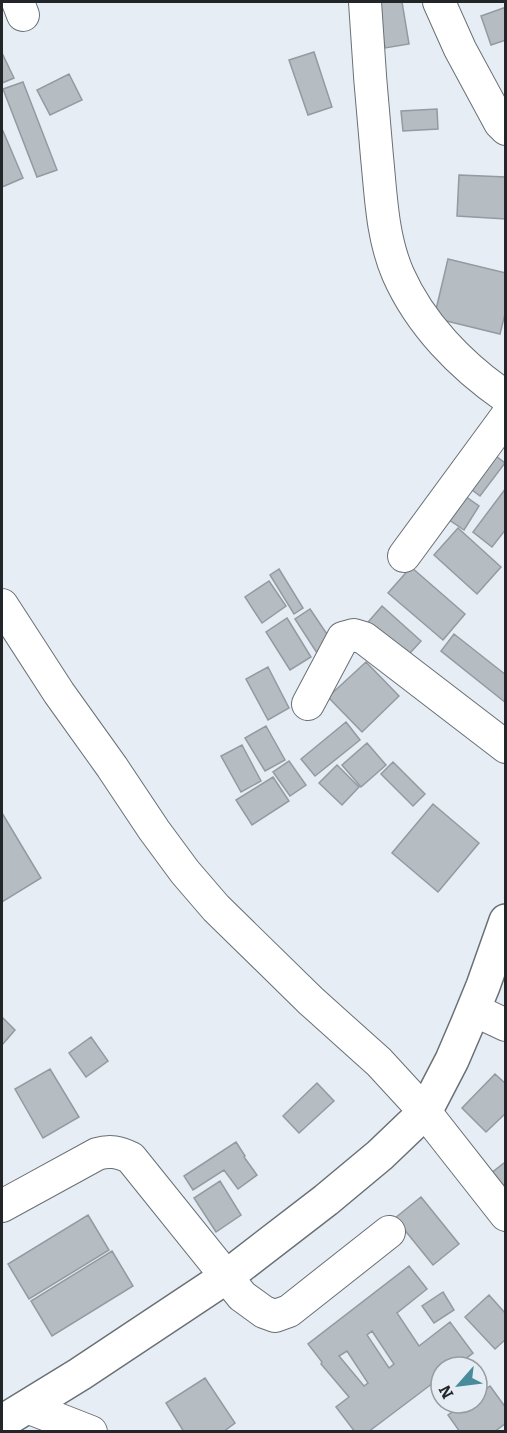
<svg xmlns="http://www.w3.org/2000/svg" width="507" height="1433" font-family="Bitter,serif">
	<rect width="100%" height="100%" fill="#e6edf4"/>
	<path fill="#b5bdc3" stroke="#939aa0" stroke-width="1.5" fill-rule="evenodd" d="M 377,2 L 402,2 L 409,44 L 385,48 Z
		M 506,7 L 506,40 L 491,45 L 481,16 Z
		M 314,52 L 332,107 L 308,115 L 289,60 Z
		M 2,53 L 14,78 L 2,83 Z
		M 69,74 L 82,100 L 50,115 L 37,90 Z
		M 23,82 L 57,170 L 37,177 L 3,89 Z
		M 437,109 L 438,129 L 403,131 L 401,111 Z
		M 3,131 L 23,178 L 2,187 L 2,132 Z
		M 459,175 L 506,177 L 506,219 L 457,216 Z
		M 448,259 L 506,273 L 506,310 L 500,334 L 434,318 Z
		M 488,450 L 505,463 L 480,496 L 463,483 Z
		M 506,488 L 506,529 L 492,547 L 473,532 Z
		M 455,489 L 479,506 L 464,530 L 439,513 Z
		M 458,528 L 501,567 L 477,594 L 434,555 Z
		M 411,567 L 465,614 L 443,640 L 388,593 Z
		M 279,569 L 303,608 L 294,614 L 270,575 Z
		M 269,581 L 286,606 L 262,623 L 245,597 Z
		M 382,606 L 421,641 L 401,663 L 363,628 Z
		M 310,609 L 333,643 L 317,653 L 295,619 Z
		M 287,618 L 311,657 L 290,670 L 266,632 Z
		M 454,634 L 506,675 L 506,703 L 441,651 Z
		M 366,662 L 399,696 L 362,732 L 328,697 Z
		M 268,667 L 289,708 L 268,720 L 246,679 Z
		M 346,722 L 360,740 L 315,776 L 301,759 Z
		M 266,726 L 285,760 L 265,771 L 245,738 Z
		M 367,743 L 386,765 L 361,787 L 342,765 Z
		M 242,745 L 261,781 L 241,792 L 221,756 Z
		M 289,761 L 306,785 L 290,796 L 273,772 Z
		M 393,762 L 425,794 L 413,806 L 381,774 Z
		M 337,765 L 359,787 L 342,805 L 319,783 Z
		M 273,777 L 289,801 L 252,825 L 236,800 Z
		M 433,804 L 479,843 L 438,892 L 392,853 Z
		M 2,813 L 41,878 L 2,902 Z
		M 2,1017 L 15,1030 L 2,1045 Z
		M 91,1037 L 108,1061 L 86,1077 L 69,1053 Z
		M 50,1069 L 79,1117 L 43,1138 L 15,1089 Z
		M 495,1074 L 506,1084 L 506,1113 L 486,1132 L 462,1108 Z
		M 317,1083 L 334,1101 L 299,1133 L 283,1116 Z
		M 236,1142 L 245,1156 L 244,1157 L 257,1175 L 238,1189 L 224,1170 L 193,1190 L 184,1176 Z
		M 504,1163 L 506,1165 L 506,1195 L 490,1174 Z
		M 220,1181 L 241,1215 L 216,1232 L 194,1198 Z
		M 421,1197 L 459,1244 L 433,1265 L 395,1218 Z
		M 88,1215 L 109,1250 L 29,1299 L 8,1264 Z
		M 112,1251 L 133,1286 L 52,1336 L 31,1301 Z
		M 409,1266 L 427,1289 L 397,1313 L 419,1346 L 450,1322 L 473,1353 L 455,1367 L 441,1367 L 441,1377 L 368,1432 L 355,1432 L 336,1407 L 349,1397 L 321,1364 L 322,1362 L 308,1344 ZM 372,1331 L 394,1364 L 389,1368 L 367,1335 ZM 347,1351 L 368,1383 L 364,1386 L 339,1356 Z
		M 443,1292 L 454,1310 L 434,1323 L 422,1306 Z
		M 489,1295 L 506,1314 L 506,1339 L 495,1349 L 465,1317 Z
		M 205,1378 L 235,1423 L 223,1432 L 184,1432 L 166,1403 Z
		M 490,1386 L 506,1408 L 506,1423 L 494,1432 L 460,1432 L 448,1415 L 466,1403 L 477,1403 L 477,1395 Z"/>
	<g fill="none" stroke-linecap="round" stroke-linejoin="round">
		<g stroke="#697076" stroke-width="34">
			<path id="minor" d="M 18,2 L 23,15
				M 365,2 C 368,53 372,105 377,157 C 381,196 382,237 398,274 C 420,324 461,366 506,397
				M 439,2 L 460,49 L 500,123 L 506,129
				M 404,556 L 506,417
				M 2,605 L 59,693 L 112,767 L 154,830 L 185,872 L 216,908 L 311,1001 L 379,1062 L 425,1112 L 506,1215
				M 308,704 L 343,638 L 354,635 L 364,638 L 506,747
				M 474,1010 L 506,1025
				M 2,1206 L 97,1154 C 110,1150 119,1152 131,1158 L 242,1296 L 264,1312 L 275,1316 L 289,1311 L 389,1232
				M 27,1407 L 91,1432"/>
		</g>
		<g stroke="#697076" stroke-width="36">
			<path id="highway" d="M 2,1422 L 80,1374 L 226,1277 L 326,1200 L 380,1155 L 425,1112 L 452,1060 L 467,1025 L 483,986 L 506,921"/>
		</g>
		<use href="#minor" stroke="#fff" stroke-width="32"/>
		<use href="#highway" stroke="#fff" stroke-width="33"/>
	</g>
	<rect width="507" height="1433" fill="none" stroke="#232628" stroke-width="6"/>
	<g transform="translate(459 1385) rotate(242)"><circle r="28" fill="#e6edf4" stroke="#989da2" stroke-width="1.5"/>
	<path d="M0-4.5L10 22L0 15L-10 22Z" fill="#488b9b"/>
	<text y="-9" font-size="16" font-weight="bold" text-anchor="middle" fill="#232628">N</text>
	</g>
</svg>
